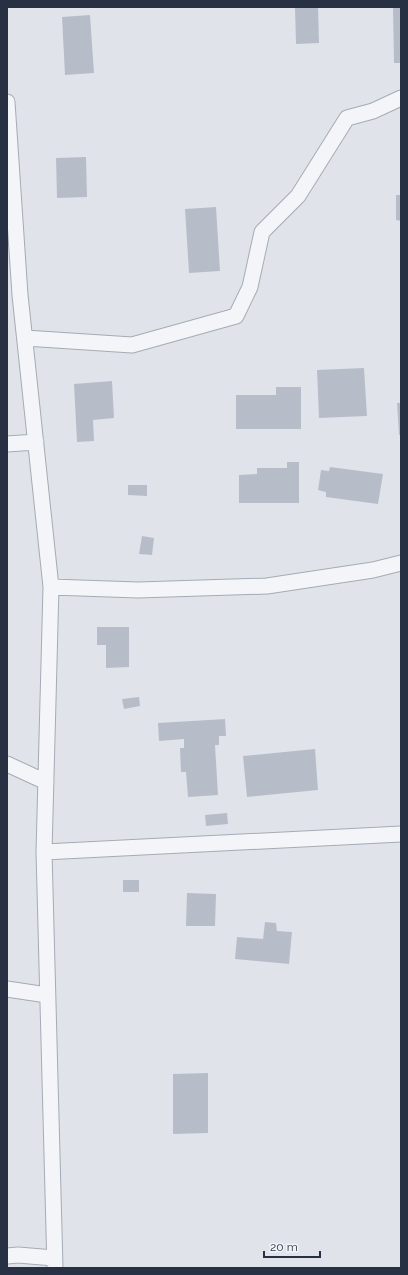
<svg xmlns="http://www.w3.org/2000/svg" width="408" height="1275" font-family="Raleway,sans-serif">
	<rect width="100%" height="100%" fill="#e0e4ea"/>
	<path fill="#b7bdc8" d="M 295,7 L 318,7 L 319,43 L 296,44 Z
		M 393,7 L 401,7 L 401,63 L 394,63 Z
		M 90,15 L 94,73 L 65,75 L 62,17 Z
		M 86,157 L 87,197 L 57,198 L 56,158 Z
		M 396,195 L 401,195 L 401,221 L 396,220 Z
		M 216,207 L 220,271 L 189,273 L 185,209 Z
		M 364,368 L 367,416 L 319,418 L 317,370 Z
		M 112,381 L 114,418 L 93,420 L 94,441 L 77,442 L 74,384 Z
		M 276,387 L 301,387 L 301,429 L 236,429 L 236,395 L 276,395 Z
		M 397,403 L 401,403 L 401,435 L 399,435 Z
		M 287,462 L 299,462 L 299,503 L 239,503 L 239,475 L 257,474 L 257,468 L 287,468 Z
		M 330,467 L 383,474 L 378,504 L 326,497 L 326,492 L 318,490 L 321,470 L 329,471 Z
		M 128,485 L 147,485 L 147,496 L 128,495 Z
		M 142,536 L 154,538 L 152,555 L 139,554 Z
		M 97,627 L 129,627 L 129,667 L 106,668 L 106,645 L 97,645 Z
		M 139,697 L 140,706 L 124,709 L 122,699 Z
		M 225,719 L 226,736 L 219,736 L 219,745 L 215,745 L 218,795 L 188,797 L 186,772 L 181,772 L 180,748 L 184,748 L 184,739 L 159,741 L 158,723 Z
		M 315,749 L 318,790 L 247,797 L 243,756 Z
		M 227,813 L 228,824 L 206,826 L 205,815 Z
		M 123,880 L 139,880 L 139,892 L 123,892 Z
		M 187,893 L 216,894 L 215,926 L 186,926 Z
		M 265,922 L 276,923 L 277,931 L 292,932 L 289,964 L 235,959 L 237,937 L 263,939 Z
		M 208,1073 L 208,1133 L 173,1134 L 173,1074 Z"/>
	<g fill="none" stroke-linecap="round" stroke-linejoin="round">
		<g stroke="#a5abb5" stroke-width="17">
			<path id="minor" d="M 7,102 L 20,295 L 51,587 L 44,852 L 55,1268
				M 25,338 L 132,345 L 236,316 L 250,287 L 262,232 L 298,196 L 347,118 L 373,111 L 401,98
				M 7,444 L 36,442
				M 51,587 L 138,590 L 267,586 L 373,570 L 401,563
				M 7,764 L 46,782
				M 44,852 L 401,834
				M 7,989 L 47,995
				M 7,1256 L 18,1255 L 54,1258"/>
		</g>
		<use href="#minor" stroke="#f3f5f8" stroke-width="15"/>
	</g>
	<rect width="408" height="1275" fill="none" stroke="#283143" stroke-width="16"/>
	<path d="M264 1251v6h56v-6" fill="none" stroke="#283143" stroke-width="2"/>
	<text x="270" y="1251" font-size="12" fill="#283143" stroke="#f0f3f7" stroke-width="3" paint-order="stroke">20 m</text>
</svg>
